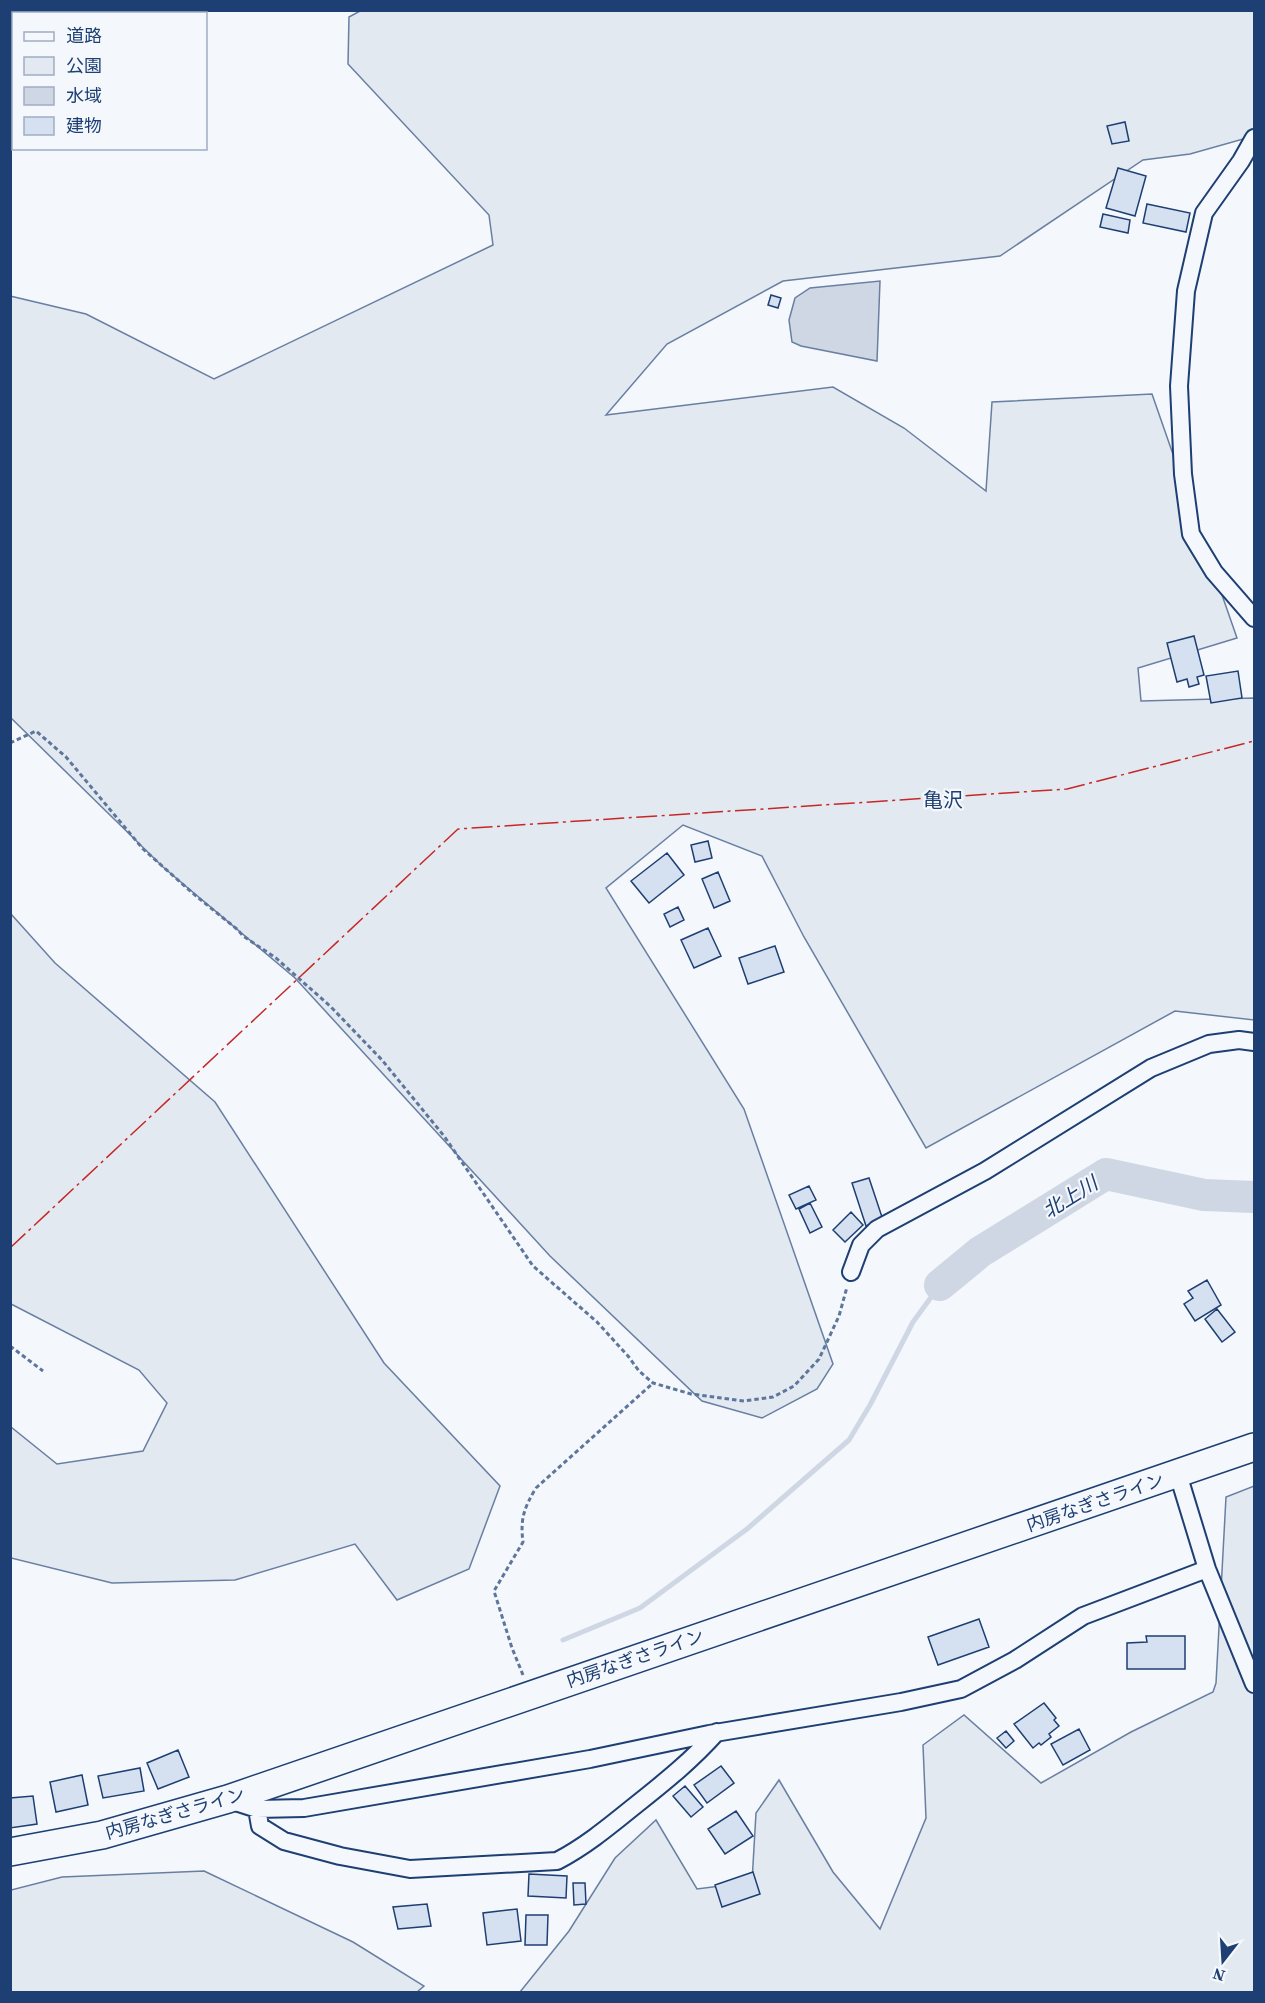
<svg xmlns="http://www.w3.org/2000/svg" width="1265" height="2003" font-family="'Source Serif 4','Noto Sans JP',serif">
	<rect width="100%" height="100%" fill="#f4f7fb"/>
	<path fill="#e3e9f0" stroke="#687fa3" stroke-width="1.5" d="M 360,11 L 1254,11 L 1254,136 L 1190,154 L 1143,160 L 1000,256 L 783,281 L 667,344 L 606,415 L 833,387 L 904,428 L 986,491 L 992,402 L 1152,394 L 1237,638 L 1138,668 L 1141,701 L 1254,698 L 1254,1020 L 1175,1011 L 926,1148 L 804,937 L 762,856 L 683,825 L 606,888 L 744,1109 L 833,1364 L 817,1389 L 762,1418 L 702,1401 L 550,1256 L 295,978 L 163,867 L 11,718 L 10,296 L 86,314 L 214,379 L 493,245 L 489,215 L 348,64 L 349,17 Z
		M 11,914 L 55,963 L 215,1102 L 384,1363 L 500,1486 L 469,1569 L 397,1600 L 355,1544 L 235,1580 L 112,1583 L 11,1558 L 11,1427 L 57,1464 L 143,1451 L 167,1403 L 139,1370 L 11,1304 Z
		M 1254,1486 L 1254,1992 L 520,1992 L 569,1931 L 615,1858 L 656,1820 L 697,1889 L 752,1882 L 756,1813 L 779,1780 L 833,1872 L 880,1929 L 926,1818 L 923,1745 L 964,1715 L 1041,1783 L 1131,1732 L 1213,1692 L 1216,1683 L 1226,1497 Z
		M 204,1871 L 353,1942 L 424,1986 L 417,1992 L 11,1992 L 11,1890 L 62,1877 Z"/>
	<path fill="#cfd7e4" stroke="#687fa3" stroke-width="1.5" d="M 880,281 L 877,361 L 801,346 L 792,342 L 789,320 L 795,298 L 810,288 Z"/>
	<g fill="none" stroke-linecap="round" stroke-linejoin="round">
		<path stroke="#cfd7e4" stroke-width="5" d="M 563,1640 L 640,1608 L 747,1529 L 849,1440 L 870,1405 L 913,1322 L 940,1285"/>
		<path stroke="#cfd7e4" stroke-width="32" d="M 940,1285 L 980,1252 L 1106,1174 L 1204,1195 L 1254,1197"/>
	</g>
	<path fill="#d5e0f0" stroke="#1d3f73" stroke-width="1.5" d="M 1125,122 L 1129,141 L 1112,144 L 1107,126 Z
		M 1118,168 L 1146,176 L 1135,216 L 1106,208 Z
		M 1147,204 L 1190,213 L 1186,232 L 1143,223 Z
		M 1103,214 L 1130,220 L 1128,233 L 1100,227 Z
		M 771,295 L 781,298 L 778,308 L 768,305 Z
		M 1194,636 L 1204,675 L 1197,677 L 1199,684 L 1189,687 L 1187,679 L 1177,682 L 1167,643 Z
		M 1238,671 L 1242,698 L 1211,703 L 1206,676 Z
		M 708,841 L 712,858 L 695,862 L 691,845 Z
		M 667,853 L 684,875 L 649,903 L 631,881 Z
		M 718,872 L 730,901 L 714,908 L 702,879 Z
		M 678,907 L 684,920 L 670,927 L 664,914 Z
		M 708,928 L 721,956 L 694,968 L 681,940 Z
		M 775,946 L 784,972 L 748,984 L 739,958 Z
		M 869,1178 L 883,1220 L 866,1226 L 852,1183 Z
		M 809,1186 L 816,1200 L 796,1209 L 789,1195 Z
		M 810,1203 L 822,1227 L 810,1233 L 799,1209 Z
		M 851,1212 L 863,1225 L 845,1242 L 833,1230 Z
		M 1207,1280 L 1221,1305 L 1195,1321 L 1184,1304 L 1193,1298 L 1188,1291 Z
		M 1217,1309 L 1235,1332 L 1222,1342 L 1205,1319 Z
		M 979,1619 L 989,1647 L 938,1665 L 928,1637 Z
		M 1146,1636 L 1185,1636 L 1185,1669 L 1127,1669 L 1127,1643 L 1147,1642 Z
		M 1044,1703 L 1056,1718 L 1054,1720 L 1059,1726 L 1049,1734 L 1051,1737 L 1041,1745 L 1039,1743 L 1033,1748 L 1014,1724 Z
		M 1079,1729 L 1090,1750 L 1063,1765 L 1051,1744 Z
		M 1006,1731 L 1014,1741 L 1006,1748 L 997,1738 Z
		M 178,1750 L 189,1777 L 158,1789 L 147,1763 Z
		M 721,1766 L 734,1783 L 707,1803 L 694,1785 Z
		M 140,1768 L 144,1791 L 103,1798 L 98,1776 Z
		M 82,1775 L 88,1805 L 56,1812 L 50,1782 Z
		M 685,1786 L 703,1807 L 691,1817 L 673,1796 Z
		M 33,1796 L 37,1824 L 10,1828 L 10,1798 Z
		M 736,1811 L 753,1836 L 725,1854 L 708,1829 Z
		M 753,1872 L 760,1894 L 722,1907 L 715,1885 Z
		M 529,1874 L 567,1876 L 566,1898 L 528,1896 Z
		M 573,1883 L 585,1883 L 586,1904 L 574,1905 Z
		M 427,1904 L 431,1926 L 398,1929 L 393,1907 Z
		M 517,1909 L 521,1941 L 487,1945 L 483,1913 Z
		M 526,1915 L 548,1915 L 547,1945 L 525,1945 Z"/>
	<g fill="none" stroke-linecap="round" stroke-linejoin="round">
		<g stroke="#1d3f73" stroke-width="20">
			<path id="minor" d="M 14,14 L 19,10
				M 1254,138 L 1241,161 L 1204,213 L 1186,291 L 1179,386 L 1183,474 L 1191,534 L 1214,572 L 1254,618
				M 851,1272 L 861,1245 L 877,1229 L 985,1171 L 1151,1068 L 1209,1044 L 1239,1040 L 1254,1042
				M 1178,1474 L 1207,1569 L 1254,1684
				M 229,1800 L 257,1809 L 304,1808 L 590,1759 L 709,1734 L 901,1702 L 961,1689 L 1015,1660 L 1083,1616 L 1207,1569
				M 257,1809 L 260,1826 L 284,1841 L 340,1856 L 410,1869 L 557,1861 C 586,1846 611,1825 637,1804 C 666,1781 692,1760 717,1732"/>
		</g>
		<g stroke="#1d3f73" stroke-width="30">
			<path id="trunk" d="M 10,1852 L 102,1835 L 228,1799 L 1254,1447"/>
		</g>
		<path stroke="#5e769c" stroke-width="3" stroke-dasharray="4.5 3" stroke-linecap="butt" d="M 10,743 L 36,731 L 66,757 L 143,849 L 196,896 L 238,930 L 243,936 L 276,958 L 331,1007 L 382,1060 L 444,1136 L 533,1266 L 597,1322 L 628,1356 L 639,1371 L 653,1383 L 691,1394 L 744,1401 L 773,1397 L 794,1386 L 819,1359 L 839,1316 L 847,1287
			M 10,1346 L 43,1371
			M 523,1675 L 512,1648 L 494,1591 L 523,1542 C 520,1519 524,1508 536,1488 L 653,1383"/>
		<use href="#minor" stroke="#f4f7fb" stroke-width="16"/>
		<use href="#trunk" stroke="#f4f7fb" stroke-width="27"/>
		<path stroke="#c62828" stroke-width="1.5" stroke-dasharray="21 4.5 3 4.5" stroke-linecap="butt" d="M 10,1248 L 458,829 L 1067,789 L 1254,741"/>
	</g>
	<g text-anchor="middle" dominant-baseline="central" stroke-width="4.5" stroke-linejoin="round" paint-order="stroke">
		<g font-size="18" fill="#1d3f73" stroke="#f4f7fb">
			<text transform="translate(1095 1502) rotate(-19)">内房なぎさライン</text>
			<text transform="translate(635 1658) rotate(-19)">内房なぎさライン</text>
			<text transform="translate(175 1813) rotate(-16)">内房なぎさライン</text>
		</g>
		<g font-size="20" fill="#1d3f73" stroke="#f4f7fb">
			<text x="943" y="800">亀沢</text>
		</g>
		<g font-size="20" font-style="italic" fill="#1d3f73" stroke="#f4f7fb">
			<text transform="translate(1070 1197) rotate(-32)">北上川</text>
		</g>
	</g>
	<rect width="1265" height="2003" fill="none" stroke="#1d3f73" stroke-width="24"/>
	<rect x="12" y="12" width="195" height="138" fill="#f4f7fb" stroke="#9eadc5" stroke-width="1.5"/>
	<rect x="24" y="32" width="30" height="9" fill="#f4f7fb" stroke="#9eadc5" stroke-width="1.5"/>
	<text x="66" y="42" font-size="18" fill="#1d3f73">道路</text>
	<rect x="24" y="57" width="30" height="18" fill="#e3e9f0" stroke="#9eadc5" stroke-width="1.5"/>
	<text x="66" y="72" font-size="18" fill="#1d3f73">公園</text>
	<rect x="24" y="87" width="30" height="18" fill="#cfd7e4" stroke="#9eadc5" stroke-width="1.5"/>
	<text x="66" y="102" font-size="18" fill="#1d3f73">水域</text>
	<rect x="24" y="117" width="30" height="18" fill="#d5e0f0" stroke="#9eadc5" stroke-width="1.5"/>
	<text x="66" y="132" font-size="18" fill="#1d3f73">建物</text>
	<g transform="translate(1223 1961) rotate(197)" stroke="#f4f7fb" stroke-width="4.5" paint-order="stroke">
	<path d="M0-4.5L10 22L0 15L-10 22Z" fill="#1d3f73"/>
	<text y="-9" font-size="16" font-weight="bold" text-anchor="middle" fill="#1d3f73">N</text>
	</g>
</svg>
